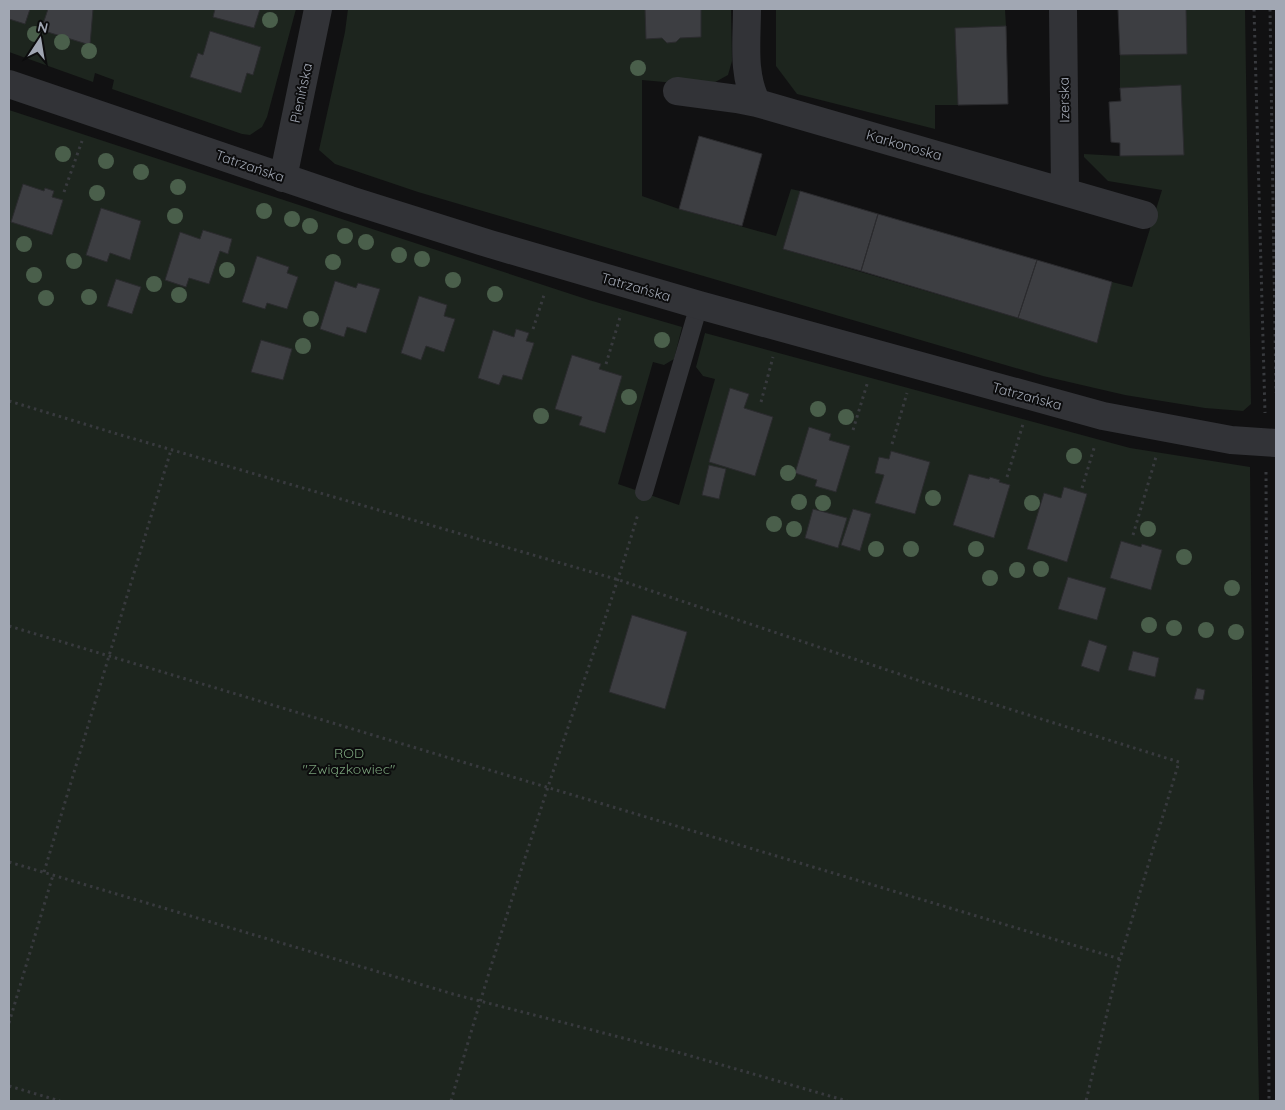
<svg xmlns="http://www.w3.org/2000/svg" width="1285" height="1110" font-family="Quicksand,sans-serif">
	<rect width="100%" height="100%" fill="#111112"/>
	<path fill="#1d251e" d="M 9,9 L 296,9 L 267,117 L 262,127 L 250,135 L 242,134 L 112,89 L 114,80 L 95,73 L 93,82 L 9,52 Z
		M 348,9 L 731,9 L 732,61 L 728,75 L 708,86 L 642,80 L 642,196 L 679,209 L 776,236 L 791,189 L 800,191 L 783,249 L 1018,318 L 1097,343 L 1112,282 L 1132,287 L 1162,190 L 1108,181 L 1084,157 L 1084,154 L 1120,156 L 1181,85 L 1120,88 L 1120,55 L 1186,54 L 1186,9 L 1245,9 L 1251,404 L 1243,411 L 1205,408 L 1125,395 L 1043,376 L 418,192 L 335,164 L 319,150 L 345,32 Z
		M 776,9 L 1005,9 L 1006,26 L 955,28 L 958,105 L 935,105 L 935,129 L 797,94 L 776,66 Z
		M 9,110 L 589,300 L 682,327 L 674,359 L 664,365 L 653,362 L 618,484 L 679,505 L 715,379 L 703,376 L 696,367 L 705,333 L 1130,448 L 1250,467 L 1253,780 L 1259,1101 L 9,1101 Z"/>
	<path fill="#3d3e42" stroke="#2b2b2e" d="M 9,9 L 30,9 L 25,24 L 9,19 Z
		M 48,9 L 93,9 L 90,45 L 41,30 Z
		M 215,9 L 260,9 L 254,28 L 213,17 Z
		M 645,9 L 701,9 L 701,37 L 680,38 L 676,42 L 667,43 L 662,38 L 646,39 Z
		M 1118,9 L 1186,9 L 1187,54 L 1120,55 Z
		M 1006,26 L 1008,104 L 958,105 L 955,28 Z
		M 210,31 L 261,47 L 253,75 L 247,73 L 241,93 L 190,77 L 198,53 L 203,55 Z
		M 1181,85 L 1184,155 L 1120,156 L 1120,143 L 1111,142 L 1109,102 L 1121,101 L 1120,88 Z
		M 699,136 L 762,154 L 742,226 L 679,209 Z
		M 23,184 L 44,191 L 45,188 L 54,191 L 52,197 L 63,200 L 52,235 L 11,222 Z
		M 800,191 L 878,214 L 861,271 L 783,249 Z
		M 101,208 L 141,221 L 130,260 L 110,253 L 107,262 L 86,255 Z
		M 878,214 L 1037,260 L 1018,318 L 861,271 Z
		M 203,230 L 232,239 L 228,254 L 220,251 L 209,284 L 189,278 L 186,287 L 165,280 L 180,232 L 200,239 Z
		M 257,256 L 289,267 L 287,273 L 298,277 L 287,309 L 267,303 L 265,309 L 242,302 Z
		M 1037,260 L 1112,282 L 1097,343 L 1018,318 Z
		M 116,279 L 141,287 L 132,314 L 107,306 Z
		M 335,281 L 356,288 L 358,283 L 380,289 L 366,333 L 347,327 L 344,337 L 320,329 Z
		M 419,296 L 447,305 L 444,316 L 455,319 L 444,352 L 426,346 L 421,360 L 401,353 Z
		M 516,329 L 529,333 L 526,341 L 534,343 L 522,380 L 503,375 L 499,385 L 478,378 L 493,330 L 514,337 Z
		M 261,340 L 292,349 L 283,380 L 251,372 Z
		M 572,355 L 601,364 L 599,369 L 622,376 L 605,433 L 579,425 L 582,417 L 555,409 Z
		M 730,388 L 749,394 L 744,408 L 773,417 L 755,476 L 709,462 Z
		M 809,427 L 831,434 L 829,440 L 850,446 L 836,492 L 815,486 L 817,480 L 795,473 Z
		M 891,451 L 930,462 L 915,514 L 875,503 L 884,475 L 875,473 L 879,457 L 889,459 Z
		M 709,465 L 726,469 L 719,499 L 702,495 Z
		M 969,474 L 989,479 L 990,477 L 1000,480 L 999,482 L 1010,485 L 994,538 L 953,525 Z
		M 1064,487 L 1087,494 L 1067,562 L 1027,549 L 1044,493 L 1061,498 Z
		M 813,509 L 847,518 L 838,548 L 805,538 Z
		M 853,509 L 871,514 L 860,551 L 841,545 Z
		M 1121,541 L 1141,547 L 1142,544 L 1162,550 L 1151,590 L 1110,578 Z
		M 1068,577 L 1106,588 L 1097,620 L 1058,609 Z
		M 632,615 L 687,632 L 665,709 L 609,692 Z
		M 1089,640 L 1107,646 L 1099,672 L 1081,666 Z
		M 1133,651 L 1159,658 L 1155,677 L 1128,670 Z
		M 1197,688 L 1205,690 L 1203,700 L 1194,699 Z"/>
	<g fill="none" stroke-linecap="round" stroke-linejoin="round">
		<path stroke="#383a3e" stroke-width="3" stroke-dasharray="2.5 4" stroke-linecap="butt" d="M 1254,9 L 1265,413
			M 1270,9 L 1276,393
			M 64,192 L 82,141
			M 533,329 L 545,292
			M 606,364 L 621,314
			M 9,401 L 114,433 L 619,580 L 923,682 L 1179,762 L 1120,959 L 1086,1101
			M 761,402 L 773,357
			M 853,430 L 868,381
			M 892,444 L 907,393
			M 1266,472 L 1269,1101
			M 1007,477 L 1023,424
			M 1082,488 L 1095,445
			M 1133,535 L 1156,457
			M 9,626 L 1120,959
			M 9,862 L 453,994 L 677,1052 L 847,1101
			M 44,872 L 171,450
			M 9,1023 L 53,875
			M 9,1086 L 60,1101
			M 451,1101 C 481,996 514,891 548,787 C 578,696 611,606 638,514"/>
		<path stroke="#323337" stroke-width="18" d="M 644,492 L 699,305"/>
		<path stroke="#323337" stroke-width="28" d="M 747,9 C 747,40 742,75 757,103 L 1144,215
			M 1063,9 L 1065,191
			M 9,84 L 350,200 L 490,244 L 699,305 L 1103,416 L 1231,440 L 1276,443
			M 677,91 L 737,99 L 757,103
			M 283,178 L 318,9"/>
	</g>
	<g fill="#4a5f4b">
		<circle cx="270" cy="20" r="8"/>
		<circle cx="35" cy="34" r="8"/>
		<circle cx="62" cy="42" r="8"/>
		<circle cx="89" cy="51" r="8"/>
		<circle cx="638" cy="68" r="8"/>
		<circle cx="63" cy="154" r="8"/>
		<circle cx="106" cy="161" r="8"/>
		<circle cx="141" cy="172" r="8"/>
		<circle cx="178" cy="187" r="8"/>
		<circle cx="97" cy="193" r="8"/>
		<circle cx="264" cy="211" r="8"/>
		<circle cx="175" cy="216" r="8"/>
		<circle cx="292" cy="219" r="8"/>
		<circle cx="310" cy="226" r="8"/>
		<circle cx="345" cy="236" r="8"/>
		<circle cx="366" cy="242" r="8"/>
		<circle cx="24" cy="244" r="8"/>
		<circle cx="399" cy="255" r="8"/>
		<circle cx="422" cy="259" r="8"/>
		<circle cx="74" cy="261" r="8"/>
		<circle cx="333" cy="262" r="8"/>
		<circle cx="227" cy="270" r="8"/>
		<circle cx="34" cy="275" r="8"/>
		<circle cx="453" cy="280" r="8"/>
		<circle cx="154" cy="284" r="8"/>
		<circle cx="495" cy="294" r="8"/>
		<circle cx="179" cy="295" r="8"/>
		<circle cx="89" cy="297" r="8"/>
		<circle cx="46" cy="298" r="8"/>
		<circle cx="311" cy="319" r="8"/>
		<circle cx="662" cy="340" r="8"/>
		<circle cx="303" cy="346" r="8"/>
		<circle cx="629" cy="397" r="8"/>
		<circle cx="818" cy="409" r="8"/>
		<circle cx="541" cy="416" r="8"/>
		<circle cx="846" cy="417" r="8"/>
		<circle cx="1074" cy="456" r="8"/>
		<circle cx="788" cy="473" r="8"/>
		<circle cx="933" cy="498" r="8"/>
		<circle cx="799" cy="502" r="8"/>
		<circle cx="823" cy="503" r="8"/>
		<circle cx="1032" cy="503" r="8"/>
		<circle cx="774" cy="524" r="8"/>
		<circle cx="794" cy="529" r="8"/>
		<circle cx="1148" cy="529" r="8"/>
		<circle cx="876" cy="549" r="8"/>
		<circle cx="911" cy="549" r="8"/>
		<circle cx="976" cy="549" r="8"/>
		<circle cx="1184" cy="557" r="8"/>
		<circle cx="1041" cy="569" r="8"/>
		<circle cx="1017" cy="570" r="8"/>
		<circle cx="990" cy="578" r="8"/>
		<circle cx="1232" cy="588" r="8"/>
		<circle cx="1149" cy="625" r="8"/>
		<circle cx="1174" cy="628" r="8"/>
		<circle cx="1206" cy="630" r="8"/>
		<circle cx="1236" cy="632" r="8"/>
	</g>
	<g text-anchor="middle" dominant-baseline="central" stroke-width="4" stroke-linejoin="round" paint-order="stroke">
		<g font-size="14" fill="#a1a7b3" stroke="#0c0c0d">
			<text transform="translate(301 93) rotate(-78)">Pienińska</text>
			<text transform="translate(1064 100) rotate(-91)">Izerska</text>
			<text transform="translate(904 145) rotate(16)">Karkonoska</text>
			<text transform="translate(250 166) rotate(19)">Tatrzańska</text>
			<text transform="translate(636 287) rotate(16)">Tatrzańska</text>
			<text transform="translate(1027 396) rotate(15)">Tatrzańska</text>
		</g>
		<g font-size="14" fill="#789f79" stroke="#0c0c0d">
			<text x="349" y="753">ROD<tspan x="349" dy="16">"Związkowiec"</tspan></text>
		</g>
	</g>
	<rect width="1285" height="1110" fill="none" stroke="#a1a7b3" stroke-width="20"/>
	<g transform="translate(40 40) rotate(12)" stroke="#0c0c0d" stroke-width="4" paint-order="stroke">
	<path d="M0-4L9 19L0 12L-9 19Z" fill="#a1a7b3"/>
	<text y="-8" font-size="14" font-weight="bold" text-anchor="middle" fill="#a1a7b3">N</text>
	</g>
</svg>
